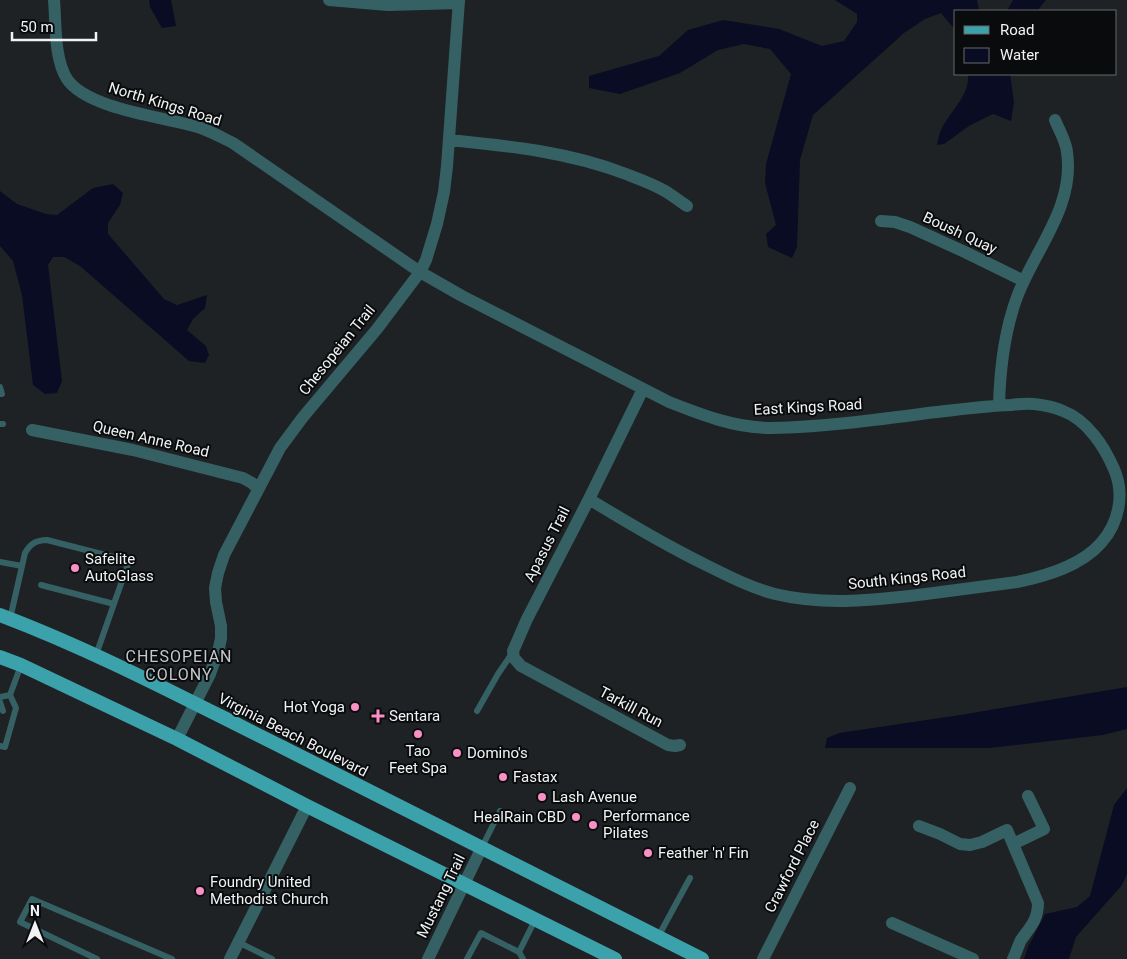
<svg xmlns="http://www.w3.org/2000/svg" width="1127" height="959" font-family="Roboto,sans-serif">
	<rect width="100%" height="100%" fill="#1f2224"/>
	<path fill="#0a0c24" d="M 149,0 L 171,0 L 176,26 L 162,28 L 150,7 Z
		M 835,0 L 977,0 L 979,11 L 956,11 L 956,31 L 941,13 L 925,19 L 904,33 L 813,115 L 800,160 L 797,247 L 792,258 L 768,247 L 766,234 L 776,225 L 765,183 L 766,164 L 791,74 L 770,49 L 744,44 L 718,50 L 680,73 L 620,94 L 589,88 L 589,76 L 659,56 L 688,30 L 723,20 L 779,29 L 822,46 L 844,41 L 857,22 L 857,14 Z
		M 1013,0 L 1046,0 L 1037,11 L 1007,11 Z
		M 968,74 L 1010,74 L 1014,102 L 1011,121 L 993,114 L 969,126 L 944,144 L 937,145 C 938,140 939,134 941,130 C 950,111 970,96 968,74 Z
		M 113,184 L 123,193 L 120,205 L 108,223 L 108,234 L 164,299 L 177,305 L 207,295 L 205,308 L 193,319 L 187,330 L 206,346 L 209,355 L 205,363 L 189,361 L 80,266 L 64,257 L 53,257 L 48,265 L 62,381 L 57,393 L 45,394 L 33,385 L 22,295 L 13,261 L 0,246 L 0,191 L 17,204 L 46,214 L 57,215 L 93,188 Z
		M 1127,687 L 1127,729 L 1103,735 L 989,748 L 825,748 L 827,738 L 839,733 L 960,715 Z
		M 1127,788 L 1127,874 L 1122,885 L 1076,937 L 1069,959 L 1024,959 L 1028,947 L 1045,914 L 1077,907 L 1090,896 L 1114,805 Z"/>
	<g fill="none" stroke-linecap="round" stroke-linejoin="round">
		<path stroke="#356165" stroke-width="6" d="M 0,387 L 2,394 L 0,394
			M 0,424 L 3,424
			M 0,562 L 22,566
			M 41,585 L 114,604
			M 10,619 L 25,553 C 30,544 36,540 47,540 L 129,561 L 96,655
			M 0,697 L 10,695
			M 0,702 L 3,711
			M 477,711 L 498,674 L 513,652
			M 0,746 L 5,747 L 16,708 L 10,695 L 21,665
			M 482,847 L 500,811
			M 658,937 L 690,878
			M 238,942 L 272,959
			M 519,952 L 535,920
			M 97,959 L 20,922 L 32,899 L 172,959
			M 467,959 L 481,933 L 519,952 L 523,959"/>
		<path stroke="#356165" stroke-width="12" d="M 54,0 C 56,23 54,59 67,79 C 87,109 164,117 198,127 C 210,131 221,137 233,143 L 420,272 L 462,296 L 669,402 C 702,415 735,428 771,428 C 823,427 876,420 928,413 C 956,410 983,406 1011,405 C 1018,404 1026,403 1034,404 C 1044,405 1054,407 1063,411 C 1087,420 1104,446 1114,469 C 1125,494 1119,523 1101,543 C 1081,566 1046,576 1017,582 C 987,586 957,590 926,594 C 876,600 825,606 775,594 C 752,588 730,577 708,566 C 667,546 628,523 589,499
			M 329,0 L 388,5 L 459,3
			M 449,140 C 510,146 569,152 626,174 C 639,179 653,184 665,191 C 672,195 679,201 687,206
			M 881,221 L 895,222 L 910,227 L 967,253 L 1024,281
			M 643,389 L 589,499 L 527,619 L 513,651 L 514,658 L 521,666 L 668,745 L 675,746 L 680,745
			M 999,405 C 1000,368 1004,332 1017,297 C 1035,249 1075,207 1067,152 C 1066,141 1059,130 1055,120
			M 32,430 L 133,450 L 243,478 L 252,483 L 258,489
			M 177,739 L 210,674 L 219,648 L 221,638 L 221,626 L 216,602 L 215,588 L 218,573 L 224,555 L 280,448 L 303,417 L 377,329 L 420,272 L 426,260 L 437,224 L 444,192 L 447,166 L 459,0
			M 919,826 L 940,834 L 960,844 L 970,845 L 982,842 L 1007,830 L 1038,903 C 1038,920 1030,927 1021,940 C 1018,946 1016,953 1013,959
			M 1013,844 L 1044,829 L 1028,796
			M 892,923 L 973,959
			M 230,959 L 307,806
			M 428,959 L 482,847
			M 763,959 L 850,788"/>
		<path stroke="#3ba1aa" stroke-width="14" d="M 0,615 C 98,652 191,702 284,748 C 424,818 563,889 702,959
			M 0,657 L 21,665 L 177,739 L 307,806 L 615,959"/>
	</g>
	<g fill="#fa8fc6" stroke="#0a0b0c" stroke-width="2">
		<circle cx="75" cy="568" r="5"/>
		<circle cx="355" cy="707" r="5"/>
		<path d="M375.5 708.5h5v5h5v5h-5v5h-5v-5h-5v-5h5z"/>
		<circle cx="418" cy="734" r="5"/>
		<circle cx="457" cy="753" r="5"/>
		<circle cx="503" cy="777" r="5"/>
		<circle cx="542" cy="797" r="5"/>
		<circle cx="576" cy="817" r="5"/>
		<circle cx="593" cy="825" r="5"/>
		<circle cx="648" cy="853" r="5"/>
		<circle cx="200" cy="891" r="5"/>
	</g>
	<g text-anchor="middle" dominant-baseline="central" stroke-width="4" stroke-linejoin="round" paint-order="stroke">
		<g font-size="15" fill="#f0f3f4" stroke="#0a0b0c">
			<text transform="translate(165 104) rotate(17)">North Kings Road</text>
			<text transform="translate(960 233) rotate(25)">Boush Quay</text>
			<text transform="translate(337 350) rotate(-51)">Chesopeian Trail</text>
			<text transform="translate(808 407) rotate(-3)">East Kings Road</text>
			<text transform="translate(151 439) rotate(13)">Queen Anne Road</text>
			<text transform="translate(547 544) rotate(-63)">Apasus Trail</text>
			<text transform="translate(907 578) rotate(-6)">South Kings Road</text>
			<text transform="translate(631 707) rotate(28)">Tarkill Run</text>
			<text transform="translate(293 735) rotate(27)">Virginia Beach Boulevard</text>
			<text transform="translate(792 866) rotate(-63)">Crawford Place</text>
			<text transform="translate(441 896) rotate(-64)">Mustang Trail</text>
		</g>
		<g font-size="15" fill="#f0f3f4" stroke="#0a0b0c" text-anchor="start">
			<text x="85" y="559">Safelite<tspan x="85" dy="17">AutoGlass</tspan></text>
			<text x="345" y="707" text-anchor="end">Hot Yoga</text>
			<text x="389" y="716">Sentara</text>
			<text x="418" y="751" text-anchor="middle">Tao<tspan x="418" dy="17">Feet Spa</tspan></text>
			<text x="467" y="753">Domino's</text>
			<text x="513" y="777">Fastax</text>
			<text x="552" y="797">Lash Avenue</text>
			<text x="603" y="816">Performance<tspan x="603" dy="17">Pilates</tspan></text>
			<text x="566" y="817" text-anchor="end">HealRain CBD</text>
			<text x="658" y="853">Feather 'n' Fin</text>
			<text x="210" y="882">Foundry United<tspan x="210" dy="17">Methodist Church</tspan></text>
		</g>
		<g font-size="16" letter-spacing="1" fill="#c4c8cb" stroke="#0a0b0c">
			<text x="179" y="656">CHESOPEIAN<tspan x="179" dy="18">COLONY</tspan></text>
		</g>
	</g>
	<rect x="954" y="10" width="162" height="65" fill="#0a0b0c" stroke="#666869"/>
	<rect x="964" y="26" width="25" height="8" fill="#3ba1aa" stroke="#666869"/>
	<text x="1000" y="35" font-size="15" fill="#f0f3f4">Road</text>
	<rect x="964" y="48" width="25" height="15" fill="#0a0c24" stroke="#666869"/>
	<text x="1000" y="60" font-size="15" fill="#f0f3f4">Water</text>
	<g transform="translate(35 924)" stroke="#0a0b0c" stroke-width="4" paint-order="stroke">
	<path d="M0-4L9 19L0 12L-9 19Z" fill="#f0f3f4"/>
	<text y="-8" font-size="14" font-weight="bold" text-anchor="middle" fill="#f0f3f4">N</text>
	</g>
	<path d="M12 32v8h84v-8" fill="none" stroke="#f0f3f4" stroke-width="2.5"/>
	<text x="20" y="32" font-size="15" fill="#f0f3f4" stroke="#0a0b0c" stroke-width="4" paint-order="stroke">50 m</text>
</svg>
